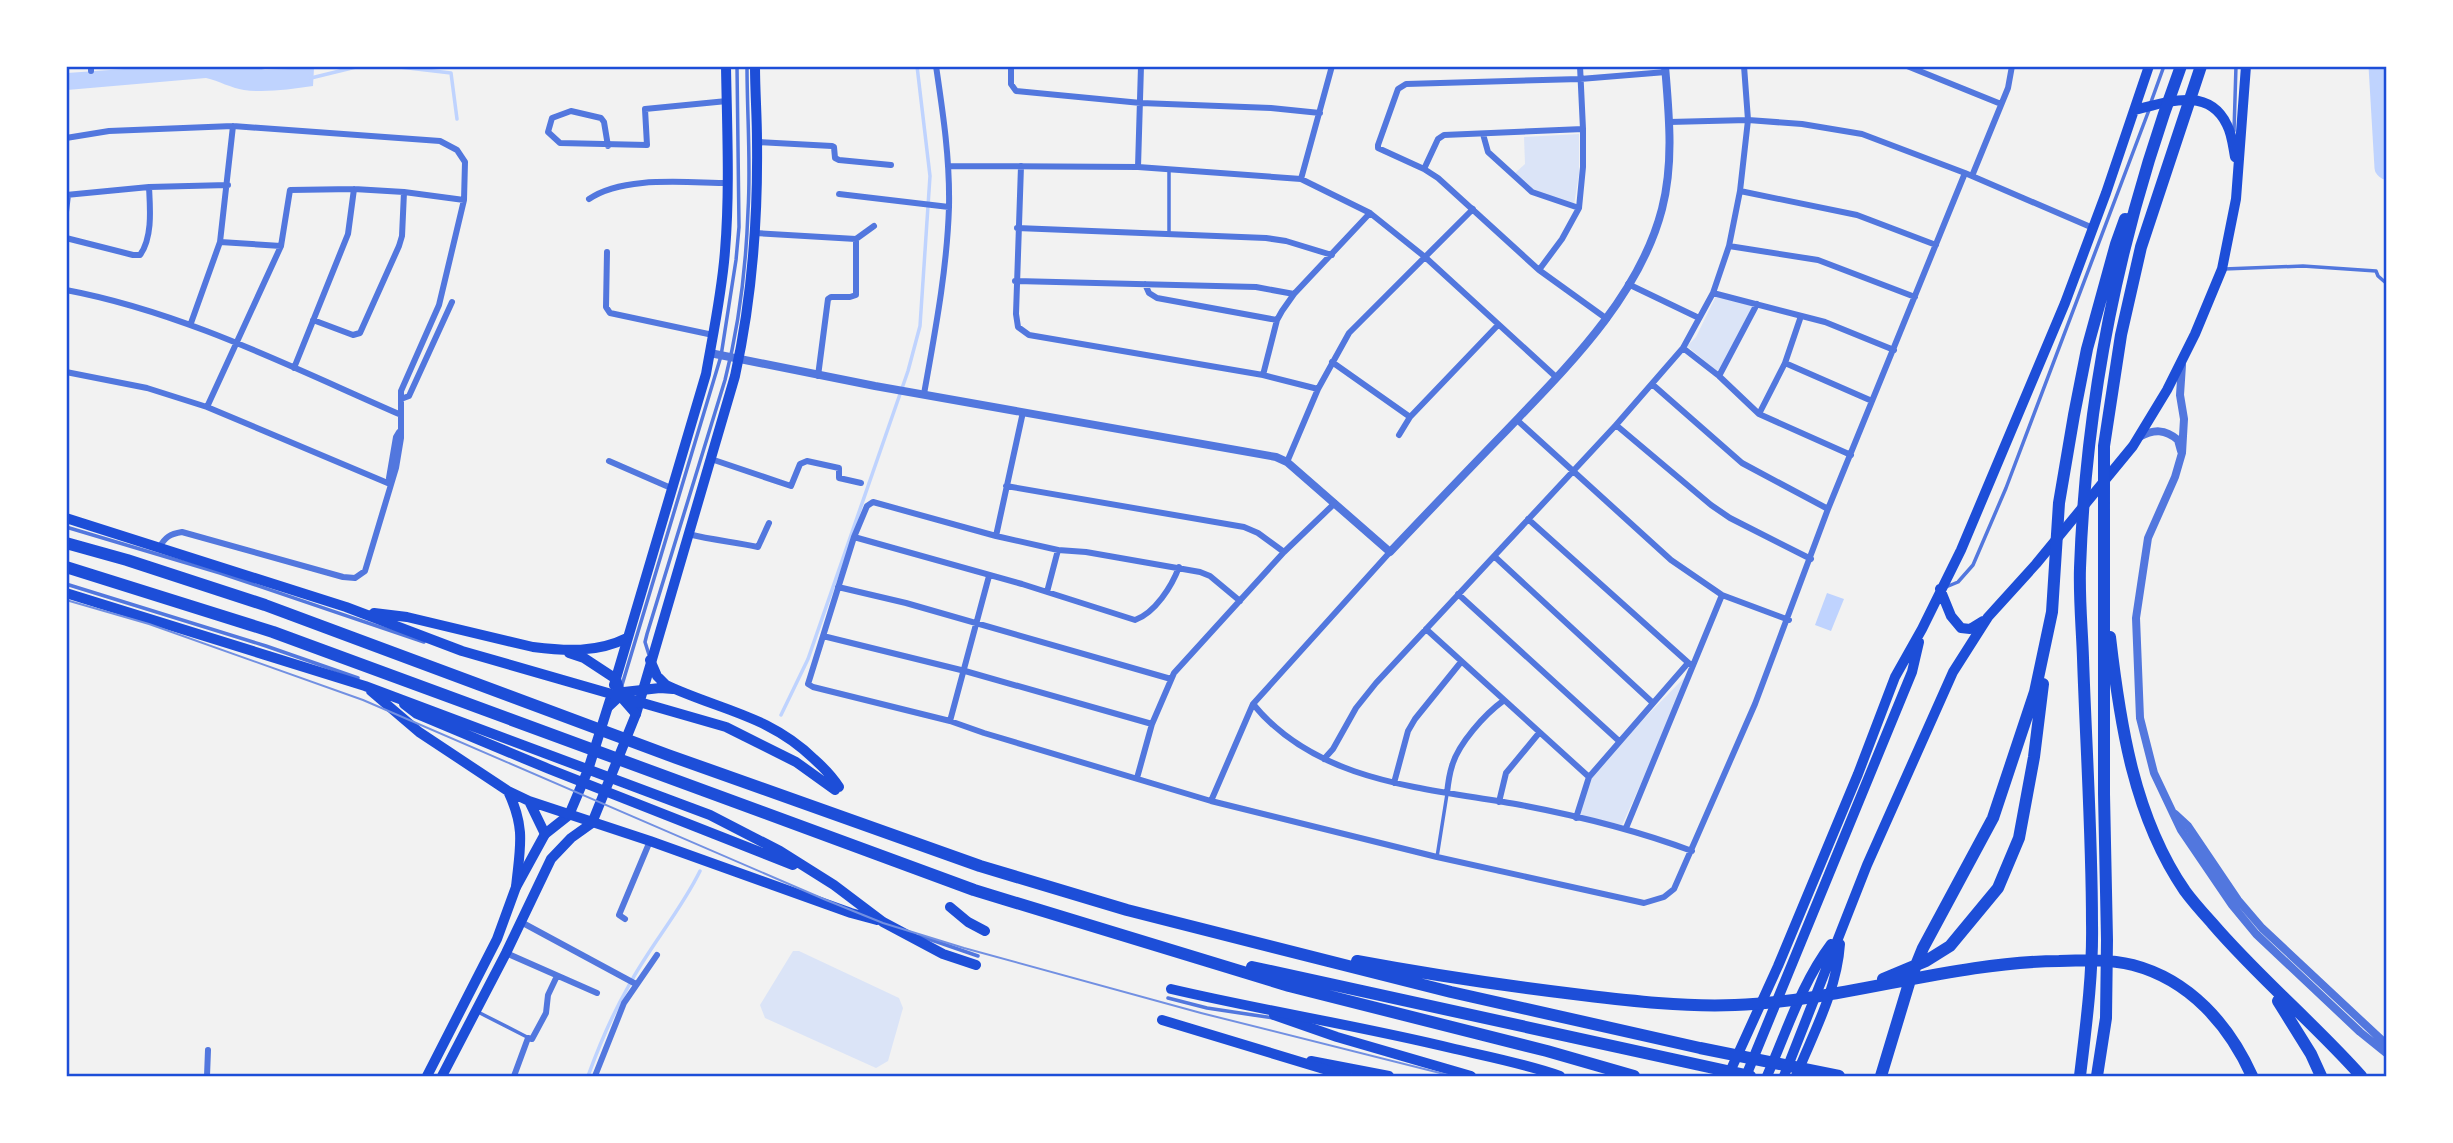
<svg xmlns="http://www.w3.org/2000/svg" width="2453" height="1143" font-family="Roboto,sans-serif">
	<rect width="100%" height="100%" fill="#f2f2f2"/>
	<path fill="#dbe4f7" d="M 1579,134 L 1579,174 L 1574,205 L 1537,194 L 1514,174 L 1525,164 L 1524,137 Z
		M 1716,296 L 1753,306 L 1719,373 L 1687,346 L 1696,337 Z
		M 1686,676 L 1653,757 L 1622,825 L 1579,815 L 1591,777 L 1622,741 Z
		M 793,951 L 799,951 L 899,998 L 903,1008 L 888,1061 L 876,1068 L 765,1018 L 760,1005 Z"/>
	<path fill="#bfd3fe" d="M 167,66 L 251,66 L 265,70 L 314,68 L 313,86 C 290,89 267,93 244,90 C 231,88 219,81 206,78 L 67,90 L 67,73 Z
		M 1827,593 L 1844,599 L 1831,631 L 1815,625 Z"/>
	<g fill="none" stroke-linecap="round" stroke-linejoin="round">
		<path stroke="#bfd3fe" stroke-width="3.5" d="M 391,66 L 451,73 L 457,119
			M 311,78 L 360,66
			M 781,715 L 808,659 L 908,371 L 920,326 L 930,176 L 917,66
			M 588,1076 C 599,1046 612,1015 628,987 C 649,947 680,912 700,871"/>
		<path stroke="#bfd3fe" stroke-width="19" d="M 2378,66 L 2384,168 L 2386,170"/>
		<path stroke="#5277de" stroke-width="3.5" d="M 2151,102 L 2164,66
			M 2234,131 L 2236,66
			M 1169,233 L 1169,171
			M 2224,269 L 2303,266 L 2376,271 L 2378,276 L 2386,283
			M 66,527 L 220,573 L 424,642
			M 66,584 L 266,646 L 358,678
			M 1946,587 L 1958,582 L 1973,565 L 2006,488 L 2149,110
			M 650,658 L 645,642 L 647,634 L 725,380 C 739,326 746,267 748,211 C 751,163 747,114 747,66
			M 622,685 L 721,356 L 736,260 L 739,227 L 737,66
			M 1437,857 L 1447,794
			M 920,936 L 978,956
			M 1168,998 L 1207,1008 L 1273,1018
			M 478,1012 L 527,1037"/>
		<path stroke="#5277de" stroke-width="6" d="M 1011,66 L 1011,84 L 1016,91 L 1141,103 L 1271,108 L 1320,113
			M 1907,66 L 2001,104
			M 91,71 L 91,66
			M 1669,122 L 1748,120 L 1802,124 L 1862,134 L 1965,173 L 2093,228
			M 1483,134 L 1488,152 L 1532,192 L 1579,208
			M 66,138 L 109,131 L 233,126 L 440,141 L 457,150 L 465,162 L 464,200 L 439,305 L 401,391 L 401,438 L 396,468 L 365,571 L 355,578 L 343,577 L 182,532 C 170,534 165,537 159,548
			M 757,142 L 832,146 L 834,147 L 835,158 L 839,160 L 891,165
			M 608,146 L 604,122 L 601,118 L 571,111 L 552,118 L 548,132 L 560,143 L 647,145 L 645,109 L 727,101
			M 948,166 L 1138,167 L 1301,179 L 1370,213 L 1425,257 L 1556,377
			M 1021,166 L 1016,314 L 1018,327 L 1029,335 L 1263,375 L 1318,389
			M 1138,167 L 1141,66
			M 1424,169 L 1438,139 L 1444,135 L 1583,129
			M 1972,176 L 2008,88 L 2012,66
			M 1301,179 L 1332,66
			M 1740,191 L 1857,215 L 1936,245
			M 839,194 L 949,207
			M 66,195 L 149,187 L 228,185
			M 589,199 C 624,175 688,183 729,183
			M 66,212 L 68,195
			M 1017,228 L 1266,238 L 1286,241 L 1332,255
			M 755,233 L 856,239 L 874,226
			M 66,238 L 133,255 L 140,255 C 153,237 150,207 149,187
			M 220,242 L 281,246
			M 1729,246 L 1818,260 L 1915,297
			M 607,252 L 606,307 L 610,313 L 713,335
			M 1539,270 L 1562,239 L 1579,208 L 1583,167 L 1583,129 L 1580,66
			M 1015,281 L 1256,287 L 1294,294
			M 1145,284 L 1149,293 L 1157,298 L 1277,320
			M 1628,284 L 1699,318
			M 66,290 C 183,312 291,367 399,414
			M 1713,293 L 1825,322 L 1894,350
			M 1607,319 L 1539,270 L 1438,178 L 1424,169 L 1378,148 L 1378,145 L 1398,89 L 1406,84 L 1580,79 L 1666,72
			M 313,320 L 353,335 L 360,333 L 399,246 L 402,236 L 404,192
			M 191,323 L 220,242 L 233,126
			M 1683,348 L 1719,376 L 1759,414 L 1851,455
			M 1332,362 L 1410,417 L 1399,435
			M 1785,363 L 1872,401
			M 294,368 L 348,234 L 354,189
			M 66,372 L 147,388 L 207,407 L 390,484
			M 1263,375 L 1277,320 L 1282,311 L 1294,294 L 1370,213
			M 818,376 L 828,299 L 831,297 L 850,297 L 856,295 L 856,239
			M 1719,376 L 1757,304
			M 1652,384 L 1742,463 L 1828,509
			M 924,394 C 935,332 947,270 949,207 C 950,159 943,113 936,66
			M 401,399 L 409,396 L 452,302
			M 207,407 L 281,246 L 290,190 L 354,189 L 404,192 L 464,200
			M 1759,414 L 1785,363 L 1801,316
			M 1410,417 L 1498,325
			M 1517,420 L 1671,560 L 1722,595 L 1789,620
			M 1616,425 L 1711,505 L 1730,518 L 1811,559
			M 711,459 L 791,486 L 800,464 L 807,461 L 839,468 L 839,478 L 861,483
			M 609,461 L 671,488
			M 1287,462 L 1318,389 L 1349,333 L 1473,209
			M 390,482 L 389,478 L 396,437 L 399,432
			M 1006,486 L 1244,527 L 1258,533 L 1284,552
			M 1528,519 L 1692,666
			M 688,534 C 712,540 734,542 758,547 L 769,523
			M 996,536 L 1023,412
			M 854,537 L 1022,584 L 1135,620 C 1155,613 1172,586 1179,567
			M 1494,556 L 1653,703
			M 838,587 L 906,603 L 1171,679
			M 1047,592 L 1058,550
			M 1458,594 L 1619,741
			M 1240,601 L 1210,576 L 1200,572 L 1086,552 L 1058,550 L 996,536 L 873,502 L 867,506 L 854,537 L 808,684 L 813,687 L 950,721 L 984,733 L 1211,801 L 1437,857 L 1644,903 L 1664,897 L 1674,889 L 1755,704 L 1828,509 L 1965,173
			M 1426,629 L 1589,777
			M 823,636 L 965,671 L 1152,724
			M 1253,704 C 1318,784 1428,788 1521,805 C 1579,816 1636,830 1692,851
			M 950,721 L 989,576
			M 1324,759 L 1333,749 L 1356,708 L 1376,683 L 1616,425 L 1683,348 L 1713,293 L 1729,246 L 1740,191 L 1748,120 L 1744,66
			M 1137,778 L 1152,724 L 1174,673 L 1284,552 L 1335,503
			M 1394,783 L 1408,731 L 1415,719 L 1461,662
			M 1447,793 C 1448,784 1449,775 1452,766 C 1458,744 1485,714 1503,701
			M 1211,801 L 1253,704 L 1390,552
			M 1499,802 L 1506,773 L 1539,733
			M 1576,818 L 1589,777 L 1688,663
			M 1626,828 L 1722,595
			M 625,919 L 619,915 L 650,841
			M 521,922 L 634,983
			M 506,953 L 597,993
			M 207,1076 L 208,1050
			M 514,1076 L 528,1038 L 532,1039 L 546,1013 L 548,995 L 557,976
			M 595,1076 L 624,1003 L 657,955"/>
		<path stroke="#5277de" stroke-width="8" d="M 710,353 L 875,386 L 1276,457 L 1287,462 L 1390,552 C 1428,512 1466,472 1504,433 C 1565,369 1639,298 1662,209 C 1674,163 1669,114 1665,66
			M 2182,365 L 2180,395 L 2184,419 L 2182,453 L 2175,477 L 2148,538 L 2136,618 L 2140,718 L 2154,773 L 2181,830 L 2232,905 L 2256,934 L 2360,1032 L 2386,1053
			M 2139,437 C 2154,429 2165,429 2178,440 L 2181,451
			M 2175,814 L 2188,826 L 2238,900 L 2262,928 L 2386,1044"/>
		<path stroke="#1d4ed8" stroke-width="10" d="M 614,685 L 706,374 C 713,334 722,292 725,251 C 730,190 727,128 726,66
			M 1274,1015 L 1337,1037 L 1471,1076
			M 1311,1061 L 1389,1076
			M 427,1076 L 497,939 L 516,887 L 545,834 L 569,815 L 588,770 L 610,700
			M 442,1076 L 506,953 L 551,859 L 571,838 L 592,823 L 636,714 L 735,376 C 752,299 758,220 757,141 C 757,116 755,92 755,66"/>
		<path stroke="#1d4ed8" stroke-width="10" d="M 2135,110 C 2167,102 2209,86 2227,125 C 2232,134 2233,147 2235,157
			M 66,518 L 346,607 L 462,651 L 726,727 L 796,762 L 835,790
			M 1940,589 L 1951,616 L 1961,628 L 1970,629 L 1983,621
			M 66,593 L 365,686 L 710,815 L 780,851 L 834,885 L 883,922 L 943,954 L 976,965
			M 374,613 L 407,617 L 533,647 C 565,651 597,653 627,638
			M 569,653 L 584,658 L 616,679 L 622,698 L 636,714
			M 650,660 L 657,676 L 666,685 C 719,710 769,715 814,759 C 823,767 832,776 839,787
			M 371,691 L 419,732 L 508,791 L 529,801 L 650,841 L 851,913 L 877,920
			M 404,704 L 417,714 L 549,769 L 793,865
			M 609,706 L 624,692 L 660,688 L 673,689
			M 508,791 C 526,829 520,847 516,887
			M 529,801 L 545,834
			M 950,907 L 968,922 L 985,931
			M 1171,989 C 1265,1011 1361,1026 1455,1049 C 1490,1057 1526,1064 1560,1076
			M 1162,1020 L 1347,1076
			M 1728,1076 L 1778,966 L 1858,774 L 1895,677 L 1922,629 L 1961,550 L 2065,303 L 2106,193 L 2149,66
			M 1746,1076 L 1912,672 L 1919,642
			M 1767,1076 C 1787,1031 1801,984 1831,944
			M 1784,1076 L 1867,865 L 1953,672 L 1988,617 L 2036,564 L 2133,446 L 2167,390 L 2195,334 L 2222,269 L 2236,199 L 2246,66
			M 1796,1076 C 1813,1034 1837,990 1840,944"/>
		<path stroke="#1d4ed8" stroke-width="12" d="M 66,543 L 127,560 L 265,605 L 668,755 L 980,866 L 1127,910 L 1451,992 L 1700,1048 L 1839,1076
			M 66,567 L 273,632 L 974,890 L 1289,986 L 1547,1051 L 1634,1076
			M 2110,637 C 2120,724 2134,817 2185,891 C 2193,902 2203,913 2212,923 C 2259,978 2314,1023 2361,1076
			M 1357,961 C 1432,975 1507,986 1582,995 C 1632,1001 1684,1007 1735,1005 C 1844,1001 1950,962 2059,961 C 2084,960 2109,959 2133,965 C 2190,980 2229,1025 2252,1076
			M 1252,967 L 1750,1076
			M 1883,979 L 1926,961 L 1950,946 L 1998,888 L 2019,838 L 2034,757 L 2043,684
			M 2278,1001 L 2311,1054 L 2321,1076
			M 1881,1076 L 1910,980 L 1923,948 L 1993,818 L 2035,692 L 2052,612 L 2059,503 L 2074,415 L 2087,349 L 2116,244 L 2125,219
			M 2080,1076 C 2086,1026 2093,974 2092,923 C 2092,835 2086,747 2083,658 C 2082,629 2079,598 2080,568 C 2086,397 2121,227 2181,66
			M 2097,1076 L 2106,1018 L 2107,940 L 2104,794 L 2104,446 L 2121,335 L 2141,247 L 2201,66"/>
		<path stroke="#7290e2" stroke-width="2" d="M 66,600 L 149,624 L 363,700 L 826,900 L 883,923 L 964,948 L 1201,1013 L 1452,1076"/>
	</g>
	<rect width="2453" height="1143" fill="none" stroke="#ffffff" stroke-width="136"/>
	<rect x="68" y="68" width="2317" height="1007" fill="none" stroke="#1d4ed8" stroke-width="2.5"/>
</svg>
